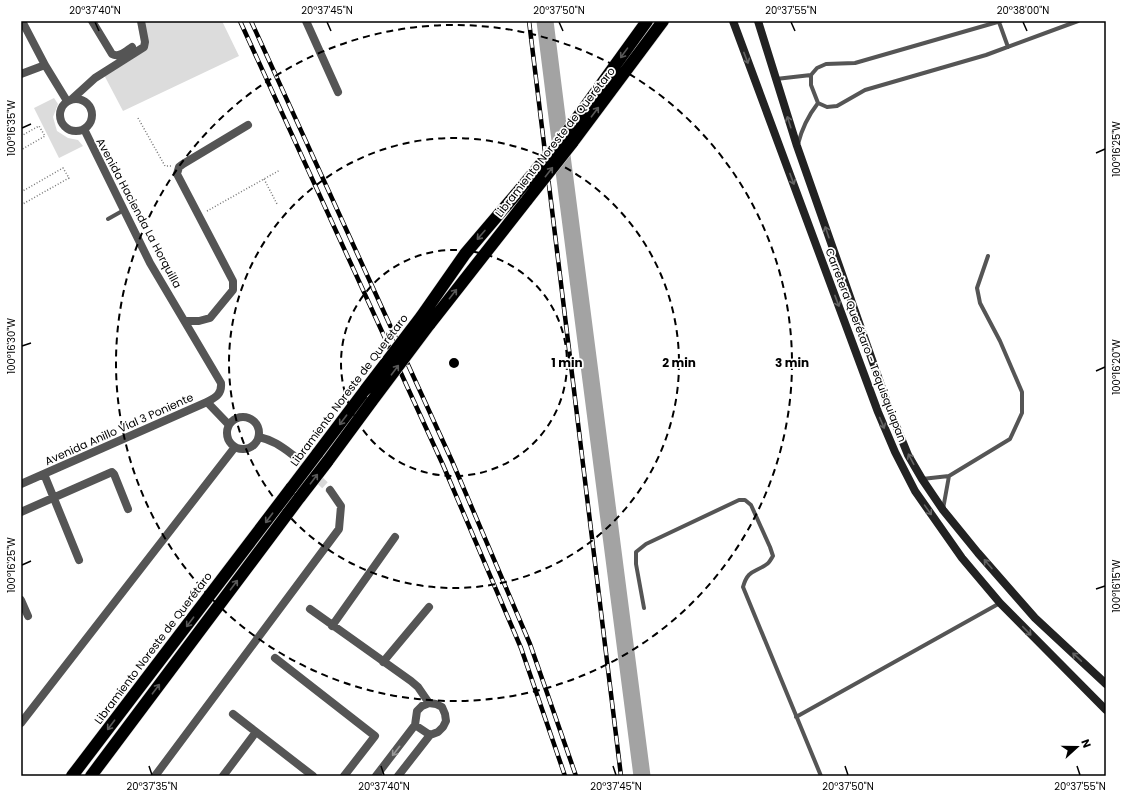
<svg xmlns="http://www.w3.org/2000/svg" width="1127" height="797" font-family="Poppins,sans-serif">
	<rect width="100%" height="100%" fill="#fff"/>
	<path fill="#dcdcdc" d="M 137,21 L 222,21 L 239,56 L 123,111 L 103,73 L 143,50 Z
		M 54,98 L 58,104 L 53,117 L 57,131 L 68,138 L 78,140 L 83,146 L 59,158 L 34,108 Z"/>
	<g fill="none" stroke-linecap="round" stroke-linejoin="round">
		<path stroke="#a3a3a3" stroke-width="17" d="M 545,21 L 556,109 L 642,776"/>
		<path stroke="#d9d9d9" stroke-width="8" stroke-dasharray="8 4" stroke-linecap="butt" d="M 293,455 L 330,490"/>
		<g stroke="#dbdbdb" stroke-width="13">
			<path id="highway" d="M 564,136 L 647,21
				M 572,143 L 663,21
				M 421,317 L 465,254 L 516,194
				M 429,325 L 527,200
				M 317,454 L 366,389
				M 327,462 L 372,401
				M 72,776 L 292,487
				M 91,776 L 300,497"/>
		</g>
		<path stroke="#777" stroke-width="1.5" stroke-dasharray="1 2" stroke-linecap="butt" d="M 138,118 L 165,166 L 171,166
			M 21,136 L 39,126 L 45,136 L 21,150
			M 264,179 L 277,204
			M 21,192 L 63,168 L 69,178 L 21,205
			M 207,211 L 280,170"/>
		<path stroke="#555" stroke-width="4" d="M 999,22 L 1008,47
			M 811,75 L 811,85 L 818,103 L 827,107 L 837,106 L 865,90 L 986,55 L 1078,21
			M 776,79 L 811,75 L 817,68 L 826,64 L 855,63 L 1001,21
			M 798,144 C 802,128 808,116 818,103
			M 108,219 L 124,210
			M 922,479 L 949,476 L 1010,439 L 1022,413 L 1022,392 L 1000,341 L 980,303 L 977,288 L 988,256
			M 943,509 L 949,476
			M 644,608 L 636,564 L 636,552 L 646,544 L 739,500 L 745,500 L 751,505 L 770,547 L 773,556 C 771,559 769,563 767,564 C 755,573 748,569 743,587 L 821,776
			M 796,717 L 1000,603"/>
		<path stroke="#555" stroke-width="8" d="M 22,21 L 45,65 L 67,101
			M 92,21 L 112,54 C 119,58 126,51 132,47
			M 306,21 L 338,92
			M 21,74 L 45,65
			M60 115a16 16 0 1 1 32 0a16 16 0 1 1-32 0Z
			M 72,99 L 95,78 L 144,47 L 145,42 L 141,21
			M 185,321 L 199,321 L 210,318 L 233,290 L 233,281 L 177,174 L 179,167 L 183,164 L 248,125
			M 207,402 L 229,425
			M227 433a16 16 0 1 1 32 0a16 16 0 1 1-32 0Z
			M 259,437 C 273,440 282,447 293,455
			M 44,474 L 79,560
			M 21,484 L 207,402 C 216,397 222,394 221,383 L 150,263 L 84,129
			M 21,512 L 112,472 L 114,474 L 128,509
			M 21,600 L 28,616
			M 310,609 L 411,681 L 418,687 L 429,703
			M 332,626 L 395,537
			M 275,658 L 375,736 L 344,776
			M 383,662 L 429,607
			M 233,714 L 313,776
			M 21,723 L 235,447
			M 415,725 L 430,735
			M 155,776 L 339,529 L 341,506 L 330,490
			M 223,776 L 256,732
			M 376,776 L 415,725 L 417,711 L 422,706 L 429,703 L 436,704 L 442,707 L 445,714 L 446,721 L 443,727 L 438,732 L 430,735 L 398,776"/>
		<path stroke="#222" stroke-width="8" d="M 733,21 L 878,412 L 895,452 L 915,491 L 962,558 L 1000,603 L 1106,710
			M 758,21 L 797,146 L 889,408 L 908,455 L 922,479 L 943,510 L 978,553 L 1035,618 L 1106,684"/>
		<use href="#highway" stroke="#000" stroke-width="12"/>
		<g stroke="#000" stroke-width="4.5">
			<path id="rail" d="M 240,21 L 443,465 L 521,648 L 565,776
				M 251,21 L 452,461 L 530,644 L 576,776
				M 529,21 L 621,776"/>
		</g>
		<use href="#rail" stroke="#fff" stroke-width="3" stroke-dasharray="9" stroke-linecap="butt"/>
		<g stroke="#dbdbdb" stroke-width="13" stroke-linecap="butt">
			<path id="highway-bridge" d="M 516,194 L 564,136
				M 527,200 L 572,143
				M 366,389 L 421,317
				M 372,401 L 429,325
				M 292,487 L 317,454
				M 300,497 L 327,462"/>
		</g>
		<use href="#highway-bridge" stroke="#000" stroke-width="12"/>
	</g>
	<defs><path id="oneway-shaft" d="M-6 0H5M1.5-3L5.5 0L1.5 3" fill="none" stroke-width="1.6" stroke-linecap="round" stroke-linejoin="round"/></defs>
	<g stroke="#595959">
		<use href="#oneway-shaft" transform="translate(624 53) rotate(126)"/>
		<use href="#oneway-shaft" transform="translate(595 112) rotate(-53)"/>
		<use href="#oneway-shaft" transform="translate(549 172) rotate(-52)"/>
		<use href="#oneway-shaft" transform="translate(481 235) rotate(131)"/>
		<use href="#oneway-shaft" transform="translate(453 294) rotate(-52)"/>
		<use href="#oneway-shaft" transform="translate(395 370) rotate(-53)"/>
		<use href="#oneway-shaft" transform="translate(343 420) rotate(127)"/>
		<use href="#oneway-shaft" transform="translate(314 479) rotate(-53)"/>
		<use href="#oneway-shaft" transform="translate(269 518) rotate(127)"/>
		<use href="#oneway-shaft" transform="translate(234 585) rotate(-53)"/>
		<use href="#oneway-shaft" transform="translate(190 622) rotate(127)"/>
		<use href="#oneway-shaft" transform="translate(156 689) rotate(-53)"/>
		<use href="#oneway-shaft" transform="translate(111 725) rotate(127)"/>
	</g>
	<g stroke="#646464">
		<use href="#oneway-shaft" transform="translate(746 58) rotate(69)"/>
		<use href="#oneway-shaft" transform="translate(789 122) rotate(-108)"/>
		<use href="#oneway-shaft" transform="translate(792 179) rotate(69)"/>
		<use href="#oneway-shaft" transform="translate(827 232) rotate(-109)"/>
		<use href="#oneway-shaft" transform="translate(837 301) rotate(69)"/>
		<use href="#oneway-shaft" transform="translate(882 423) rotate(67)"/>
		<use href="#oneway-shaft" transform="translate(911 459) rotate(-118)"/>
		<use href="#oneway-shaft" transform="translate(928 510) rotate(55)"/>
		<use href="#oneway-shaft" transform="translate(988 564) rotate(-131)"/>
		<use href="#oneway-shaft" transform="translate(1027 631) rotate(46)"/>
		<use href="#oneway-shaft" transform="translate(1077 657) rotate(-137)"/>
	</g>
	<use stroke="#999" href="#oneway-shaft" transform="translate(396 751) rotate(128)"/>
	<path fill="none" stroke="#000" stroke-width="1.5" d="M 95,22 L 99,31M 327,22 L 331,31M 559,22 L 563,31M 791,22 L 795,31M 1023,22 L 1027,31M 22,128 L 31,124M 1096,153 L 1105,149M 22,346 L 31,343M 1096,371 L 1105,367M 22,565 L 31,561M 1096,589 L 1105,586M 149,766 L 152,775M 381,766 L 384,775M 613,766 L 616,775M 845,766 L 848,775M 1077,766 L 1080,775"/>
	<g fill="none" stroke="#000" stroke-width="2" stroke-dasharray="7 5">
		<circle cx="454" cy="363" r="113"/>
		<circle cx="454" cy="363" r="225"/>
		<circle cx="454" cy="363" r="338"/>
	</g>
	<g text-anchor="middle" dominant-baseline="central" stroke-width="3.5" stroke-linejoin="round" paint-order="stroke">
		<g font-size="11" fill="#000" stroke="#fff">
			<text transform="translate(555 142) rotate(-52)">Libramiento Noreste de Querétaro</text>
			<text transform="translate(139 213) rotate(62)">Avenida Hacienda La Horquilla</text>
			<text transform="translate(866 345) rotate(69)">Carretera Querétaro - Tequisquiapan</text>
			<text transform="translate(349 390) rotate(-53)">Libramiento Noreste de Querétaro</text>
			<text transform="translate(119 429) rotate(-24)">Avenida Anillo Vial 3 Poniente</text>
			<text transform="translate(153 648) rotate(-53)">Libramiento Noreste de Querétaro</text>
		</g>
	</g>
	<circle cx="454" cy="363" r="6" fill="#000" stroke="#fff" stroke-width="2"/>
	<g font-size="12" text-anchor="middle" font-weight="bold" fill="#000" stroke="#fff" stroke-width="3.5" stroke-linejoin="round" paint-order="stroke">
		<text x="567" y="367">1 min</text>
		<text x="679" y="367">2 min</text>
		<text x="792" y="367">3 min</text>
	</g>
	<rect width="1127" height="797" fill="none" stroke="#ffffff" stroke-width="44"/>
	<g transform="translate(1077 747) rotate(69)" stroke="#ffffff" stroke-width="3" paint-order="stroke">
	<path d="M0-3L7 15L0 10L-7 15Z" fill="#000000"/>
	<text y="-6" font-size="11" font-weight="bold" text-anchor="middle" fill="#000000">N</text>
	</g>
	<rect x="22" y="22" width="1083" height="753" fill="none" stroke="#000" stroke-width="1.5"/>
	<g font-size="10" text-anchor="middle" fill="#000">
		<text x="95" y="14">20°37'40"N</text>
		<text x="327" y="14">20°37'45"N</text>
		<text x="559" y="14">20°37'50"N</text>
		<text x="791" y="14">20°37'55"N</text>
		<text x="1023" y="14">20°38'00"N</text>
		<text transform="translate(11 128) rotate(-90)" y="4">100°16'35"W</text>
		<text transform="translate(1116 149) rotate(-90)" y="4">100°16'25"W</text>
		<text transform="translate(11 346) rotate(-90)" y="4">100°16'30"W</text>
		<text transform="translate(1116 367) rotate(-90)" y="4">100°16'20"W</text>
		<text transform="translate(11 565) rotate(-90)" y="4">100°16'25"W</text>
		<text transform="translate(1116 586) rotate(-90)" y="4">100°16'15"W</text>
		<text x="152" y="790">20°37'35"N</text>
		<text x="384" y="790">20°37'40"N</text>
		<text x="616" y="790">20°37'45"N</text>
		<text x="848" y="790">20°37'50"N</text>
		<text x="1080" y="790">20°37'55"N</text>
	</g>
</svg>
